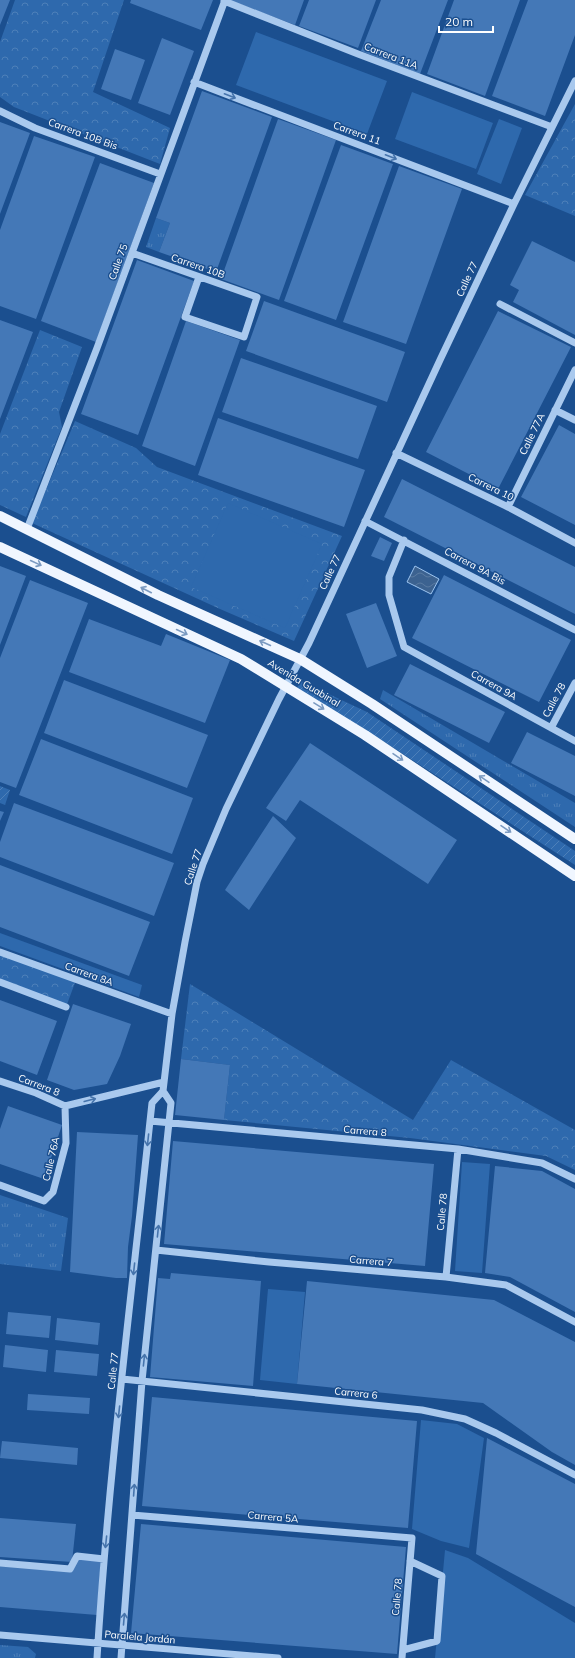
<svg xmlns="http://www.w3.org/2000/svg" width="575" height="1658" font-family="Mulish,sans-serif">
	<defs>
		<pattern id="grass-tufts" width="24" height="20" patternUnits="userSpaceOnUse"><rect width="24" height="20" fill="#2e69ad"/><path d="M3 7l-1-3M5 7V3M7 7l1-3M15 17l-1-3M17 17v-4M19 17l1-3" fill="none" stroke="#4d80b9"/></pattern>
		<pattern id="forest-crowns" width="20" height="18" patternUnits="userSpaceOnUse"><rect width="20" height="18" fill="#2e69ad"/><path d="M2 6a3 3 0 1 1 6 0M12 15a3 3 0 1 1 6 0" fill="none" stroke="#4d80b9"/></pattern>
		<pattern id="garden-furrows" width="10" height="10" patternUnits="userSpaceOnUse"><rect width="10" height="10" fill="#2e69ad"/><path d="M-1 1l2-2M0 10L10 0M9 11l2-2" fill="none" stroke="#4d80b9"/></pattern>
		<pattern id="water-waves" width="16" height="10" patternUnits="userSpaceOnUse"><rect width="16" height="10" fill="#3c6290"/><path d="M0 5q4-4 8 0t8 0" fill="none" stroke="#597aa1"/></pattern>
	</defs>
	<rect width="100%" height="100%" fill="#1b4f8f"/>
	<path fill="url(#grass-tufts)" d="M 156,218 L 170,223 L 159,252 L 146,247 Z
		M 383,690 L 575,803 L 575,827 L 380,699 Z
		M 0,1195 L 68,1218 L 61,1271 L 0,1264 Z
		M 0,1645 L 28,1647 L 36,1654 L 35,1658 L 0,1658 Z"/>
	<path fill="url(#forest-crowns)" d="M 15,0 L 124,0 L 93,92 L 170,128 L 160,164 L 14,107 L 0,97 L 0,42 Z
		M 575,104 L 575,216 L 525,195 Z
		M 40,330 L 82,347 L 59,412 L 62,427 L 26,517 L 0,505 L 0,434 Z
		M 75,421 L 136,448 L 157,467 L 342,536 L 294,641 L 220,609 L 32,523 Z
		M 0,952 L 76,980 L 66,1007 L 0,982 Z
		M 190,984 L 413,1120 L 451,1060 L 575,1130 L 575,1170 L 546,1156 L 410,1138 L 224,1120 L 230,1065 L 181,1059 Z"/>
	<path fill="#2e69ad" d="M 256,32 L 387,81 L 367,134 L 236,85 Z
		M 412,92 L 493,123 L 476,169 L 395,139 Z
		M 499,119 L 522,128 L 501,184 L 477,174 Z
		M 228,503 L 322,544 L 285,628 L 191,587 Z
		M 0,933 L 142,985 L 139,997 L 0,946 Z
		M 462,1162 L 490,1164 L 482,1273 L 455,1271 Z
		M 268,1289 L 305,1292 L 297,1384 L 260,1380 Z
		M 421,1420 L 457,1424 L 484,1438 L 469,1548 L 441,1541 L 412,1529 Z
		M 445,1550 L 468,1558 L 575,1623 L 575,1658 L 435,1658 Z"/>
	<path fill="url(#garden-furrows)" d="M 301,681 L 367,712 L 575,851 L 575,865 L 358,725 L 294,693 Z
		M 0,786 L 10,790 L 5,805 L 0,803 Z"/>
	<path fill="url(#water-waves)" stroke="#9cc4f0" d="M 415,566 L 439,579 L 431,594 L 407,582 Z"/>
	<path fill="#4478b7" d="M 0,0 L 10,0 L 0,25 Z
		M 131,0 L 213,0 L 201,30 L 130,3 Z
		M 229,0 L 304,0 L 295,25 Z
		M 309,0 L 376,0 L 358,48 L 299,26 Z
		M 381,0 L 448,0 L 420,74 L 361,51 Z
		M 454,0 L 520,0 L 485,96 L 427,74 Z
		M 528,0 L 575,0 L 575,35 L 545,116 L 492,96 Z
		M 162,38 L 194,51 L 170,115 L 138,103 Z
		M 115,49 L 145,60 L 131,100 L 101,89 Z
		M 202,91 L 272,117 L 216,272 L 159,252 L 170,223 L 156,218 Z
		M 278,119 L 336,140 L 279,300 L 221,279 Z
		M 0,122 L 30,133 L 0,214 Z
		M 34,136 L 95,157 L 36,319 L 0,306 L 0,230 Z
		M 341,145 L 393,164 L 336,320 L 284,301 Z
		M 100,163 L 154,183 L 96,342 L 41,321 Z
		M 399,166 L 462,189 L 406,344 L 343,322 Z
		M 532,241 L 575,262 L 575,335 L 513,302 L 519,290 L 510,285 Z
		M 137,260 L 194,281 L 138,435 L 81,414 Z
		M 264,301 L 405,352 L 387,402 L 246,351 Z
		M 498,311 L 571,347 L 498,489 L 426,452 Z
		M 0,320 L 33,332 L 0,419 Z
		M 186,321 L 240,340 L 195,466 L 142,446 Z
		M 241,358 L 377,406 L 358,459 L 222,412 Z
		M 218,418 L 365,470 L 344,527 L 198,475 Z
		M 559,425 L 575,434 L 575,525 L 521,497 Z
		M 402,479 L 575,567 L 575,614 L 384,517 Z
		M 380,537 L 392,543 L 384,561 L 371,556 Z
		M 0,566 L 26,576 L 0,645 Z
		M 444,575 L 571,640 L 539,702 L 412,638 Z
		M 30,580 L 88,603 L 16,788 L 0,782 L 0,658 Z
		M 376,603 L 397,656 L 367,668 L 346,614 Z
		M 89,619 L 161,646 L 166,634 L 230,660 L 205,723 L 69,672 Z
		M 410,664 L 505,712 L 489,743 L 394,695 Z
		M 64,680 L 208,735 L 187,788 L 44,733 Z
		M 527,732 L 575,756 L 575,796 L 511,763 Z
		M 41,739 L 193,798 L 172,854 L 19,795 Z
		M 310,743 L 457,840 L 428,884 L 300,800 L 286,821 L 266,808 Z
		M 14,803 L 174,863 L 154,916 L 0,857 L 0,842 Z
		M 0,811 L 4,812 L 0,821 Z
		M 273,816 L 296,838 L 249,910 L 225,890 Z
		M 0,865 L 150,922 L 129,976 L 0,927 Z
		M 0,1000 L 57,1021 L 37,1075 L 0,1061 Z
		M 73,1004 L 131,1024 L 120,1056 L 107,1084 L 74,1090 L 47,1080 Z
		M 181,1059 L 230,1065 L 224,1120 L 175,1115 Z
		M 8,1106 L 62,1125 L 44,1179 L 0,1164 L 0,1129 Z
		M 77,1132 L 138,1135 L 132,1216 L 128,1247 L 127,1278 L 116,1278 L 70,1272 Z
		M 173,1141 L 434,1164 L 425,1266 L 164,1244 Z
		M 495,1166 L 542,1171 L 575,1189 L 575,1312 L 510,1277 L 485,1273 Z
		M 171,1273 L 261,1281 L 253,1386 L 150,1377 L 158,1278 L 170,1279 Z
		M 307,1281 L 494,1300 L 575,1342 L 575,1465 L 552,1452 L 483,1403 L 297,1384 Z
		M 8,1312 L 51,1316 L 49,1338 L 6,1334 Z
		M 57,1318 L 100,1323 L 98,1345 L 55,1340 Z
		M 5,1345 L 48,1350 L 46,1372 L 3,1367 Z
		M 56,1350 L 99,1354 L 97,1376 L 54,1372 Z
		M 28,1394 L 90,1398 L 89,1414 L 27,1410 Z
		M 152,1397 L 417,1421 L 408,1528 L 142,1506 Z
		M 487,1438 L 575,1484 L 575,1607 L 476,1554 Z
		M 2,1441 L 78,1448 L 77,1465 L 0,1458 Z
		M 0,1518 L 76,1524 L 72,1562 L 0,1557 Z
		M 141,1524 L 406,1547 L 397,1654 L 131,1633 Z
		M 77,1556 L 101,1559 L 97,1615 L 0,1607 L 0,1566 L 71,1571 Z"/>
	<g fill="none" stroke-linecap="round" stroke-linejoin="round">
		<path stroke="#a9c9ee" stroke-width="7" d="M 224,1 L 358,54 L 552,127
			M 194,82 L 514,204
			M 0,111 L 35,128 L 160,174
			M 132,253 L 257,297 L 244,337 L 185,317 L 199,277
			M 500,304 L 575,343
			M 555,410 L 575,420
			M 396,453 L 508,507 L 575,543
			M 508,507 L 575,370
			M 365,521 L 575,630
			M 27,529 L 97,348 L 225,0
			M 404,540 L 389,577 L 389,595 L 404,647 L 575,741
			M 551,728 L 575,683
			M 0,952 L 172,1014
			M 0,982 L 66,1007
			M 0,1081 L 36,1093 L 65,1106 L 164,1082
			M 150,1121 L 458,1149 L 542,1163 L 575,1179
			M 0,1185 L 44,1201 L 53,1192 L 66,1143 L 65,1106
			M 156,1250 L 269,1262 L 446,1277 L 506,1285 L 575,1322
			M 446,1277 L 458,1149
			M 122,1379 L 422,1410 L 465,1419 L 496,1433 L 575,1475
			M 132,1515 L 412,1538 L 402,1658
			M 0,1563 L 70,1569 L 77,1556 L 104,1559
			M 0,1635 L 278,1658
			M 403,1650 L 437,1641 L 442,1576 L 410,1561
			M 97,1658 C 108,1479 131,1300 150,1121 L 152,1103 L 163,1091 L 172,1014 L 185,942 L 197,882 L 203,864 L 226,809 L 279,699 L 309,643 L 440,360 L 514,204 L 575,81
			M 121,1658 L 142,1381 L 171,1103 L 163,1091"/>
		<path stroke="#f0f6ff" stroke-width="10" d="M 0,516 L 158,595 L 300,659 L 372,704 L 575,839
			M 0,547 L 241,659 L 365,735 L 575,876"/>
	</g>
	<defs><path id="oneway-shaft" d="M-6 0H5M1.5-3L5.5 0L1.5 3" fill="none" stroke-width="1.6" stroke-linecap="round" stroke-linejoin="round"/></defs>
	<g stroke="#4674ac">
		<use href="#oneway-shaft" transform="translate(230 96) rotate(21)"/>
		<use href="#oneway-shaft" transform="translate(391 157) rotate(21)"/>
		<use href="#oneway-shaft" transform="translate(90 1100) rotate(-14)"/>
		<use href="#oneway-shaft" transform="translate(148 1140) rotate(96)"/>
		<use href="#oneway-shaft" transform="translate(158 1231) rotate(-84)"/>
		<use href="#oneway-shaft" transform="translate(134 1269) rotate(96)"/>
		<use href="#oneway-shaft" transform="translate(144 1360) rotate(-84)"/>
		<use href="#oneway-shaft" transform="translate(119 1412) rotate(96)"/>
		<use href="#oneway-shaft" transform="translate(134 1490) rotate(-86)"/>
		<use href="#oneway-shaft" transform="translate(106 1542) rotate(96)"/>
		<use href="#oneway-shaft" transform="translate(124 1619) rotate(-85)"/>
	</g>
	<g stroke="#7b9ac1">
		<use href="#oneway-shaft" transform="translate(36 563) rotate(25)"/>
		<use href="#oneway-shaft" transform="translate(146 590) rotate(-153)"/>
		<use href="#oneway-shaft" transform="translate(182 632) rotate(25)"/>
		<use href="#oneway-shaft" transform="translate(265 643) rotate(-156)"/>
		<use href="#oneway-shaft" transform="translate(319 706) rotate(32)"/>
		<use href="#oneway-shaft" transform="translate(398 757) rotate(34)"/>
		<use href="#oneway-shaft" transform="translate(484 779) rotate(-146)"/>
		<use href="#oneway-shaft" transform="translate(506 829) rotate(34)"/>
	</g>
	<g text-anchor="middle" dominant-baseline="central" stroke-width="3" stroke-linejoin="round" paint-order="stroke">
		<g font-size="10" fill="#fff" stroke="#1b4f8f">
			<text transform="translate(391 56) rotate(21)">Carrera 11A</text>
			<text transform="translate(357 133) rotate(20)">Carrera 11</text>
			<text transform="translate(83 134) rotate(20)">Carrera 10B Bis</text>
			<text transform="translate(118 262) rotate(-70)">Calle 75</text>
			<text transform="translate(198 266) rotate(19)">Carrera 10B</text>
			<text transform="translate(467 279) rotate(-65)">Calle 77</text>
			<text transform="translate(532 434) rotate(-64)">Calle 77A</text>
			<text transform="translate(491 487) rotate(26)">Carrera 10</text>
			<text transform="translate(475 566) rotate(28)">Carrera 9A Bis</text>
			<text transform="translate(330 572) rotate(-65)">Calle 77</text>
			<text transform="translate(304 683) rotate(31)">Avenida Guabinal</text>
			<text transform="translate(494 685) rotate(29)">Carrera 9A</text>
			<text transform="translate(554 700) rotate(-62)">Calle 78</text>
			<text transform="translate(193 867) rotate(-72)">Calle 77</text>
			<text transform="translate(89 974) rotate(20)">Carrera 8A</text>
			<text transform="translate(39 1085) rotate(21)">Carrera 8</text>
			<text transform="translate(365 1131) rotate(5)">Carrera 8</text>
			<text transform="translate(51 1159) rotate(-77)">Calle 76A</text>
			<text transform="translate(442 1212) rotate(-85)">Calle 78</text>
			<text transform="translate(371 1261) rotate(5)">Carrera 7</text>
			<text transform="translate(113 1371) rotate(-84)">Calle 77</text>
			<text transform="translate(356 1393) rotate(6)">Carrera 6</text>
			<text transform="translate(273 1517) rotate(5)">Carrera 5A</text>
			<text transform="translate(397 1597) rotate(-85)">Calle 78</text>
			<text transform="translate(140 1637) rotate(5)">Paralela Jordán</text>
		</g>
	</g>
	<path d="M439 26v6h54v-6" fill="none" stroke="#ffffff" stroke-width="2"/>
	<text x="445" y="26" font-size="12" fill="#ffffff" stroke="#1b4f8f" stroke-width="3" paint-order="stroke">20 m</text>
</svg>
